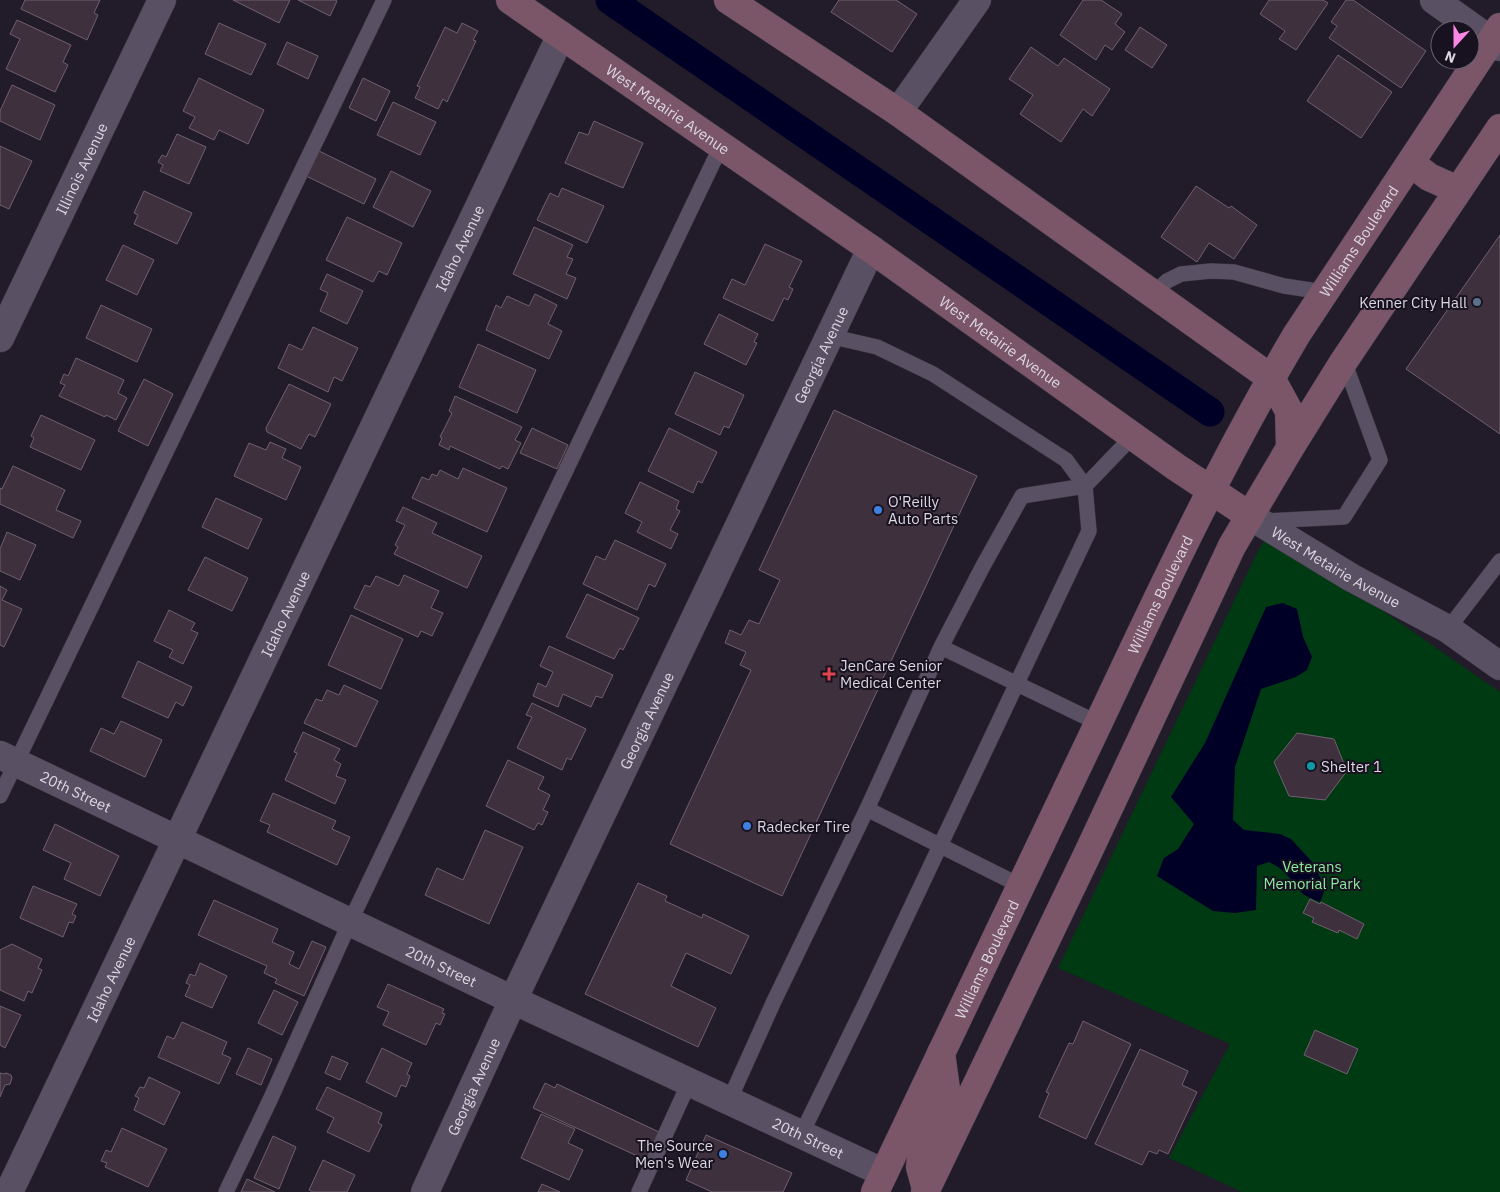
<svg xmlns="http://www.w3.org/2000/svg" width="1500" height="1192" font-family="'IBM Plex Sans',sans-serif">
	<rect width="100%" height="100%" fill="#221b2a"/>
	<path fill="#003a12" d="M 1269,532 L 1500,692 L 1500,1192 L 1242,1192 L 1169,1158 L 1230,1044 L 1058,968 L 1255,557 Z"/>
	<path fill="#000027" d="M 1283,603 L 1297,609 L 1303,637 L 1312,657 L 1307,670 L 1296,677 L 1261,689 L 1235,767 L 1233,820 L 1244,830 L 1280,834 L 1291,839 L 1314,864 L 1325,889 L 1320,902 C 1314,899 1306,897 1302,893 C 1289,879 1288,871 1269,862 L 1257,866 L 1256,910 L 1235,913 L 1213,911 L 1157,876 L 1164,858 L 1178,849 L 1194,824 L 1171,797 L 1205,743 L 1266,607 Z"/>
	<g fill="none" stroke-linecap="round" stroke-linejoin="round">
		<path stroke="#000027" stroke-width="29" d="M 610,0 L 1210,412"/>
	</g>
	<path fill="#3e303d" stroke="#70606f" d="M 25,0 L 100,0 L 94,13 L 98,15 L 87,40 L 21,9 Z
		M 233,0 L 290,0 L 279,23 Z
		M 298,0 L 335,0 L 337,1 L 330,16 Z
		M 839,0 L 896,0 L 917,14 L 892,52 L 831,12 Z
		M 1083,0 L 1101,0 L 1122,14 L 1115,24 L 1125,32 L 1112,50 L 1105,45 L 1096,60 L 1060,35 Z
		M 1269,0 L 1323,0 L 1328,3 L 1296,50 L 1279,39 L 1285,31 L 1260,14 Z
		M 1346,0 L 1353,0 L 1426,51 L 1401,88 L 1329,38 L 1337,26 L 1331,22 Z
		M 17,20 L 71,45 L 63,62 L 68,65 L 55,92 L 6,69 L 20,39 L 10,34 Z
		M 219,23 L 266,44 L 251,75 L 205,54 Z
		M 462,23 L 478,31 L 473,40 L 476,41 L 447,102 L 443,99 L 438,109 L 415,98 L 420,87 L 417,86 L 445,27 L 457,33 Z
		M 1140,27 L 1167,45 L 1152,68 L 1125,50 Z
		M 287,42 L 318,56 L 308,79 L 277,64 Z
		M 1031,47 L 1058,66 L 1064,58 L 1110,89 L 1092,116 L 1083,109 L 1061,142 L 1020,114 L 1033,95 L 1009,79 Z
		M 1338,55 L 1392,92 L 1361,138 L 1307,101 Z
		M 199,78 L 264,110 L 248,144 L 219,130 L 214,140 L 189,128 L 195,117 L 183,111 Z
		M 363,78 L 390,91 L 376,121 L 349,108 Z
		M 12,85 L 55,105 L 40,140 L 0,121 L 0,111 Z
		M 393,102 L 436,122 L 420,155 L 377,135 Z
		M 594,121 L 643,143 L 623,188 L 565,163 L 579,132 L 588,135 Z
		M 177,134 L 206,147 L 189,184 L 160,171 L 163,165 L 158,162 L 162,155 L 166,157 Z
		M 0,146 L 32,161 L 9,209 L 0,205 Z
		M 319,151 L 376,179 L 364,204 L 306,176 Z
		M 391,171 L 431,191 L 413,227 L 373,207 Z
		M 1196,186 L 1229,208 L 1231,206 L 1257,225 L 1234,259 L 1209,243 L 1197,262 L 1161,237 Z
		M 562,188 L 604,206 L 587,243 L 537,220 L 550,193 L 558,197 Z
		M 144,191 L 192,213 L 177,244 L 134,224 L 138,215 L 134,213 Z
		M 347,217 L 402,243 L 387,275 L 379,271 L 373,282 L 326,260 Z
		M 534,227 L 573,245 L 567,257 L 573,259 L 566,274 L 576,278 L 567,299 L 513,274 Z
		M 1500,235 L 1500,434 L 1406,369 Z
		M 765,244 L 802,261 L 789,287 L 793,289 L 788,300 L 784,298 L 773,321 L 723,298 L 732,279 L 745,285 Z
		M 123,245 L 154,260 L 137,295 L 106,280 Z
		M 327,274 L 363,291 L 347,324 L 320,311 L 328,293 L 320,289 Z
		M 535,294 L 557,305 L 548,324 L 562,331 L 549,359 L 486,330 L 496,305 L 501,308 L 507,296 L 529,306 Z
		M 101,305 L 152,329 L 137,362 L 86,338 Z
		M 719,314 L 758,334 L 754,342 L 757,343 L 746,365 L 704,344 Z
		M 313,327 L 358,348 L 342,381 L 334,377 L 328,392 L 278,368 L 289,344 L 302,350 Z
		M 478,344 L 536,370 L 517,413 L 459,387 Z
		M 76,358 L 124,380 L 118,393 L 127,398 L 116,420 L 106,415 L 105,417 L 59,396 L 65,385 L 60,383 L 64,374 L 68,376 Z
		M 695,372 L 744,395 L 729,428 L 724,426 L 720,435 L 675,414 Z
		M 144,379 L 173,394 L 148,446 L 118,431 Z
		M 289,384 L 331,404 L 315,437 L 309,434 L 301,449 L 267,432 L 266,428 Z
		M 455,396 L 522,427 L 515,440 L 521,443 L 508,469 L 502,466 L 500,469 L 450,446 L 449,450 L 439,445 L 442,438 L 440,437 L 452,413 L 449,411 Z
		M 834,410 L 977,476 L 782,896 L 670,844 L 751,670 L 740,665 L 746,652 L 725,643 L 730,630 L 741,635 L 749,620 L 759,624 L 780,580 L 759,570 Z
		M 41,415 L 95,440 L 81,470 L 30,447 L 34,438 L 31,436 Z
		M 532,428 L 568,445 L 557,469 L 520,453 Z
		M 669,428 L 717,452 L 702,483 L 698,481 L 693,493 L 648,471 Z
		M 270,442 L 286,449 L 282,458 L 301,467 L 286,500 L 234,476 L 249,443 L 266,450 Z
		M 13,466 L 65,490 L 56,510 L 81,521 L 73,538 L 0,504 L 0,488 L 2,489 Z
		M 463,468 L 507,488 L 487,532 L 412,498 L 422,477 L 429,480 L 432,474 L 437,476 L 440,470 L 458,479 Z
		M 640,482 L 679,501 L 676,509 L 680,511 L 670,530 L 678,534 L 671,549 L 637,532 L 642,522 L 625,513 Z
		M 216,498 L 262,519 L 248,549 L 202,527 Z
		M 403,507 L 437,523 L 432,533 L 482,556 L 467,588 L 394,554 L 398,547 L 395,545 L 405,525 L 396,521 Z
		M 7,532 L 36,545 L 20,580 L 0,571 L 0,549 Z
		M 615,540 L 666,564 L 655,587 L 649,584 L 637,610 L 583,584 L 596,556 L 605,560 Z
		M 205,557 L 248,578 L 232,611 L 188,590 Z
		M 404,575 L 439,591 L 431,608 L 443,613 L 432,636 L 421,631 L 418,637 L 354,608 L 365,585 L 370,587 L 376,576 L 399,586 Z
		M 0,586 L 7,590 L 2,600 L 22,609 L 4,647 L 0,645 Z
		M 587,594 L 639,618 L 623,650 L 620,648 L 614,659 L 566,637 Z
		M 169,610 L 195,623 L 191,630 L 198,633 L 183,664 L 169,657 L 173,650 L 154,641 Z
		M 351,615 L 403,639 L 381,689 L 328,665 Z
		M 549,646 L 613,675 L 602,698 L 596,696 L 591,707 L 563,694 L 558,707 L 533,696 L 538,683 L 546,687 L 553,672 L 540,666 Z
		M 138,661 L 192,687 L 183,706 L 176,702 L 168,718 L 122,697 Z
		M 344,685 L 378,701 L 356,747 L 304,723 L 316,699 L 322,701 L 327,690 L 339,695 Z
		M 532,703 L 586,729 L 571,760 L 567,758 L 562,770 L 517,748 L 532,717 L 526,715 Z
		M 121,721 L 162,740 L 145,777 L 90,751 L 101,728 L 114,734 Z
		M 303,732 L 340,749 L 334,760 L 341,764 L 336,776 L 346,780 L 335,804 L 285,780 L 297,753 L 294,752 Z
		M 1297,733 L 1334,739 L 1347,771 L 1325,800 L 1289,796 L 1274,762 Z
		M 508,760 L 544,777 L 538,789 L 550,795 L 543,810 L 548,812 L 542,825 L 538,823 L 534,830 L 486,806 Z
		M 273,793 L 336,821 L 332,829 L 350,837 L 337,865 L 267,832 L 270,825 L 260,821 Z
		M 55,824 L 119,856 L 100,896 L 64,879 L 71,863 L 43,850 Z
		M 485,830 L 523,847 L 489,924 L 425,895 L 437,868 L 463,880 Z
		M 638,883 L 667,896 L 665,901 L 702,918 L 703,914 L 749,936 L 731,974 L 686,953 L 671,986 L 716,1008 L 698,1047 L 585,994 Z
		M 33,886 L 77,904 L 72,914 L 76,916 L 73,923 L 69,922 L 63,937 L 20,918 Z
		M 1310,899 L 1320,904 L 1321,902 L 1364,924 L 1357,939 L 1339,930 L 1338,933 L 1312,922 L 1314,918 L 1303,913 Z
		M 214,900 L 278,929 L 272,942 L 294,952 L 289,964 L 299,969 L 312,941 L 326,947 L 304,996 L 275,983 L 277,979 L 264,973 L 267,966 L 198,935 Z
		M 12,944 L 42,959 L 38,968 L 42,970 L 32,993 L 28,991 L 24,1001 L 0,990 L 0,950 Z
		M 200,963 L 227,976 L 212,1008 L 185,996 L 190,985 L 186,983 L 190,974 L 195,976 Z
		M 388,984 L 444,1009 L 442,1013 L 445,1014 L 440,1025 L 436,1023 L 426,1045 L 383,1025 L 389,1012 L 377,1007 Z
		M 274,990 L 298,1002 L 282,1035 L 258,1023 Z
		M 0,1006 L 21,1015 L 5,1048 L 0,1045 Z
		M 1083,1021 L 1131,1044 L 1086,1139 L 1039,1117 L 1049,1093 L 1046,1092 L 1069,1043 L 1073,1044 Z
		M 182,1022 L 227,1042 L 222,1054 L 231,1058 L 219,1084 L 158,1057 L 167,1036 L 174,1039 Z
		M 1315,1030 L 1358,1049 L 1347,1074 L 1304,1055 Z
		M 248,1048 L 272,1059 L 261,1085 L 236,1074 Z
		M 382,1048 L 412,1063 L 407,1074 L 410,1076 L 406,1087 L 401,1085 L 396,1097 L 366,1082 Z
		M 1140,1049 L 1188,1071 L 1182,1085 L 1197,1092 L 1168,1154 L 1159,1150 L 1157,1154 L 1149,1151 L 1142,1165 L 1095,1144 Z
		M 332,1056 L 348,1063 L 340,1080 L 325,1073 Z
		M 0,1073 L 4,1074 L 6,1073 L 11,1075 L 12,1078 L 10,1084 L 5,1085 L 0,1097 Z
		M 149,1077 L 180,1092 L 164,1125 L 134,1110 L 139,1098 L 135,1096 L 140,1087 L 144,1088 Z
		M 545,1083 L 555,1088 L 557,1084 L 659,1132 L 646,1160 L 533,1108 Z
		M 327,1087 L 382,1113 L 378,1123 L 382,1125 L 369,1152 L 327,1132 L 334,1118 L 316,1109 Z
		M 541,1114 L 575,1129 L 568,1143 L 583,1150 L 569,1180 L 521,1158 Z
		M 122,1128 L 167,1149 L 148,1187 L 105,1167 L 107,1163 L 101,1161 L 106,1150 L 111,1152 Z
		M 706,1135 L 792,1173 L 783,1192 L 712,1192 L 686,1180 Z
		M 273,1136 L 296,1147 L 279,1189 L 254,1178 Z
		M 323,1160 L 355,1175 L 347,1192 L 313,1192 L 309,1190 Z
		M 247,1179 L 275,1192 L 241,1192 Z
		M 542,1184 L 560,1192 L 538,1192 Z"/>
	<g fill="none" stroke-linecap="round" stroke-linejoin="round">
		<g stroke="#3d3844" stroke-width="16">
			<path id="lane" d="M 1153,294 L 1167,281 L 1181,274 L 1211,271 L 1234,272 L 1284,286 L 1324,292
				M 1265,521 L 1344,517 L 1380,460 L 1344,361
				M 1448,629 L 1500,561
				M 941,647 L 1098,723
				M 0,796 L 384,0
				M 867,809 L 941,647 L 983,566 L 1022,496 L 1085,486 L 1133,436
				M 729,1101 L 774,1001 L 867,809 L 1021,886
				M 801,1135 L 868,998 L 1089,531 L 1085,486 L 1066,460 L 933,374 L 877,347 L 829,336
				M 226,1192 L 270,1100 L 350,922 L 721,146
				M 639,1192 L 689,1083"/>
		</g>
		<g stroke="#3d3844" stroke-width="29">
			<g id="street">
				<path d="M 1434,0 L 1500,47"/>
				<path d="M 898,112 L 977,0"/>
				<path id="s1" d="M 0,338 L 162,0"/>
				<path id="s2" d="M 1250,516 L 1352,578 L 1448,629 L 1500,666"/>
				<path id="s3" d="M 0,755 L 513,1000 L 884,1173"/>
				<path id="s4" d="M 9,1192 L 561,35"/>
				<path id="s5" d="M 425,1192 L 513,1000 L 871,249"/>
			</g>
		</g>
		<g stroke="#3d3844" stroke-width="29">
			<g id="secondary">
				<path id="s6" d="M 510,0 L 871,249 L 1176,467 L 1250,516"/>
				<path d="M 728,0 L 898,112 L 1271,378 L 1289,411 L 1290,448"/>
				<path d="M 1411,163 L 1429,177 L 1458,190"/>
				<path d="M 926,1189 L 920,1167 L 923,1141 L 946,1089 L 941,1053"/>
				<path id="s7" d="M 875,1192 C 950,1036 1024,880 1098,724 C 1160,592 1222,460 1297,334 L 1500,27"/>
				<path d="M 925,1192 L 1086,857 L 1232,546 L 1290,448 L 1344,361 L 1500,128"/>
			</g>
		</g>
		<use href="#lane" stroke="#595163" stroke-width="15"/>
		<use href="#street" stroke="#595163" stroke-width="28"/>
		<use href="#secondary" stroke="#7a5668" stroke-width="28"/>
	</g>
	<circle fill="#5c6f8a" stroke="#181220" stroke-width="2" cx="1477" cy="302" r="5"/>
	<g fill="#3f7fe0" stroke="#181220" stroke-width="2">
		<circle cx="878" cy="510" r="5"/>
		<circle cx="747" cy="826" r="5"/>
		<circle cx="723" cy="1154" r="5"/>
	</g>
	<path fill="#e0444e" stroke="#181220" stroke-width="2" d="M826.5 666.5h5v5h5v5h-5v5h-5v-5h-5v-5h5z"/>
	<circle fill="#0f9aa8" stroke="#181220" stroke-width="2" cx="1311" cy="766" r="5"/>
	<g text-anchor="middle" dominant-baseline="central" stroke-width="4" stroke-linejoin="round" paint-order="stroke">
		<g font-size="15" fill="#dcd7e2" stroke="#181220">
			<text stroke="none"><textPath href="#s6" startOffset="192">West Metairie Avenue</textPath></text>
			<text stroke="none"><textPath href="#s1" startOffset="188">Illinois Avenue</textPath></text>
			<text stroke="none"><textPath href="#s7" startOffset="1068">Williams Boulevard</textPath></text>
			<text stroke="none"><textPath href="#s4" startOffset="1046">Idaho Avenue</textPath></text>
			<text stroke="none"><textPath href="#s6" startOffset="598">West Metairie Avenue</textPath></text>
			<text stroke="none"><textPath href="#s5" startOffset="926">Georgia Avenue</textPath></text>
			<text stroke="none"><textPath href="#s2" startOffset="100">West Metairie Avenue</textPath></text>
			<text stroke="none"><textPath href="#s7" startOffset="662">Williams Boulevard</textPath></text>
			<text stroke="none"><textPath href="#s4" startOffset="641">Idaho Avenue</textPath></text>
			<text stroke="none"><textPath href="#s5" startOffset="521">Georgia Avenue</textPath></text>
			<text stroke="none"><textPath href="#s3" startOffset="84">20th Street</textPath></text>
			<text stroke="none"><textPath href="#s7" startOffset="258">Williams Boulevard</textPath></text>
			<text stroke="none"><textPath href="#s3" startOffset="489">20th Street</textPath></text>
			<text stroke="none"><textPath href="#s4" startOffset="236">Idaho Avenue</textPath></text>
			<text stroke="none"><textPath href="#s5" startOffset="116">Georgia Avenue</textPath></text>
			<text stroke="none"><textPath href="#s3" startOffset="894">20th Street</textPath></text>
		</g>
		<g font-size="15" fill="#dcd7e2" stroke="#181220" text-anchor="start">
			<text x="1467" y="302" text-anchor="end">Kenner City Hall</text>
			<text x="888" y="501">O'Reilly<tspan x="888" dy="17">Auto Parts</tspan></text>
			<text x="840" y="665">JenCare Senior<tspan x="840" dy="17">Medical Center</tspan></text>
			<text x="1321" y="766">Shelter 1</text>
			<text x="757" y="826">Radecker Tire</text>
			<text x="713" y="1145" text-anchor="end">The Source<tspan x="713" dy="17">Men's Wear</tspan></text>
		</g>
		<g font-size="15" fill="#8bec9d" stroke="#181220">
			<text x="1312" y="866">Veterans<tspan x="1312" dy="17">Memorial Park</tspan></text>
		</g>
	</g>
	<g transform="translate(1455 45) rotate(201)"><circle r="24" fill="#181220" stroke="#66616e"/>
	<path d="M0-4L9 19L0 12L-9 19Z" fill="#fc86e4"/>
	<text y="-8" font-size="14" font-weight="bold" text-anchor="middle" fill="#dcd7e2">N</text>
	</g>
</svg>
